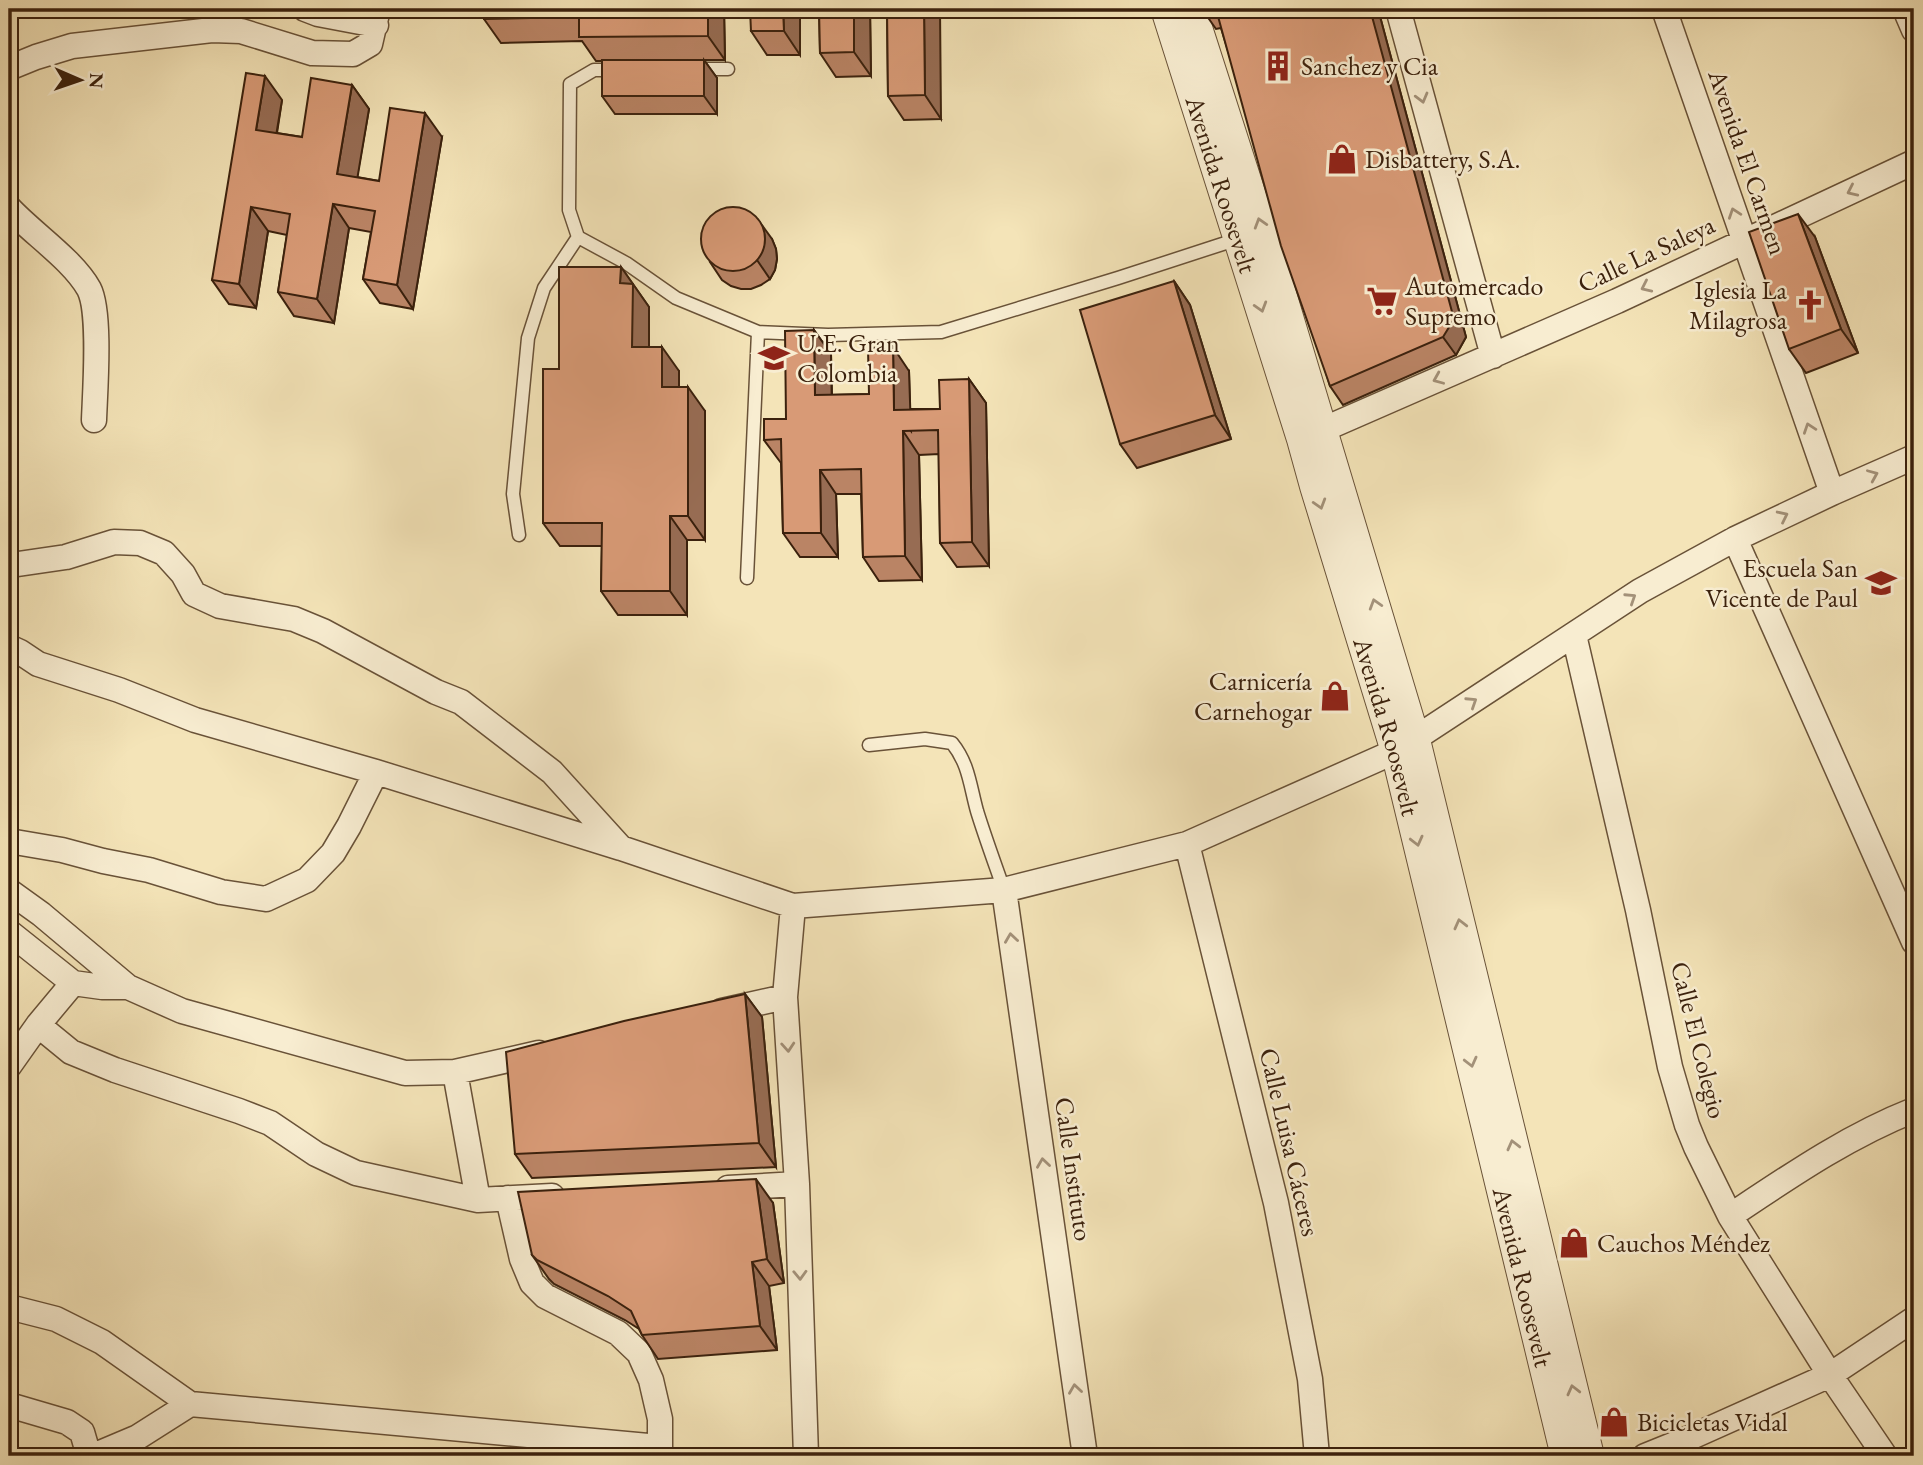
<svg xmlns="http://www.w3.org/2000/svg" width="1923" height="1465" font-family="'EB Garamond',serif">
	<rect width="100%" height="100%" fill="#f4e4b8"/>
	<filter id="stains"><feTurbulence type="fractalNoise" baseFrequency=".00286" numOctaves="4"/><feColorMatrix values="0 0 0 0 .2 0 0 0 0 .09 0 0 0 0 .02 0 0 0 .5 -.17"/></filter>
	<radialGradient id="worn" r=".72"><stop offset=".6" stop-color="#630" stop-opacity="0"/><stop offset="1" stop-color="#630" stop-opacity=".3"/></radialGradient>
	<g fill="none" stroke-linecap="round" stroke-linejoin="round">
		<g stroke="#695238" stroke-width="15">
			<path id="service" d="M 695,69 L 728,69
				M 578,237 L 626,263 L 676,298 L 758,332 L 828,335 L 941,332 L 1118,278 L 1238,239
				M 519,535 L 513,494 L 528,338 L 544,288 L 578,237 L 569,210 L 570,84 L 594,70 L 618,70
				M 747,578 L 758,332
				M 869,745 L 925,739 L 952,743 C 969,764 970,786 977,811 C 985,837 995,864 1004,890"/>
		</g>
		<g stroke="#695238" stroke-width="27">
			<path id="minor" d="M 305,9 L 318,14 L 376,25
				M 1398,9 L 1493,356
				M 1664,9 L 1832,493
				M 1905,9 L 1914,30
				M 9,68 L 36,57 L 72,46 L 212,30 L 241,31 L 312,53 L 353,54 L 370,44 L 378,9
				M 9,208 C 32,233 73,260 89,289 C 101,312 95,391 94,420
				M 1306,437 L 1617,301 L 1914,162
				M 1735,539 L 1914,942
				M 9,562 L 18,564 L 66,557 L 114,542 L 140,543 L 164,553 L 183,574 L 194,594 L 220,606 L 294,619 L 323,631 L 436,692 L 461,702 L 552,772 L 621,848
				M 1574,635 L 1638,910 L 1670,1067 L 1687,1125 L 1696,1147 L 1730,1216 L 1830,1375 L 1885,1456
				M 9,647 L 20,652 L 38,664 L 119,690 L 195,720 L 376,772 L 621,848 L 793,906 L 1004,890 L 1187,844 L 1396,751 L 1640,591 L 1735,539 L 1832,493 L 1914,457
				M 9,841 L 62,850 L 103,861 L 149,870 L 221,892 L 266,899 L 307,880 L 333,853 L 349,826 L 376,772
				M 1187,844 L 1276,1203 L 1310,1379 L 1317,1456
				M 1004,890 L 1085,1456
				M 9,891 L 41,914 L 128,987 L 182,1011 L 405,1073 L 455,1072 L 539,1053
				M 793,906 L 785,997 L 797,1184 L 806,1456
				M 9,932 L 73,983 L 102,987 L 128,987
				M 722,1011 L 785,997
				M 38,1025 L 71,1052 L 115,1070 L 239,1111 L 270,1123 L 316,1154 L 356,1173 L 478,1200 L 552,1196
				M 9,1066 L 38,1025 L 73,983
				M 455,1072 L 478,1200
				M 728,1188 L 797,1184
				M 508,1198 L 522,1259 L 532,1283 L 545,1296 L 618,1333 L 639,1353 L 651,1380 L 660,1419 L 660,1456
				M 1730,1216 C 1790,1176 1848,1136 1914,1110
				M 9,1307 L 56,1319 L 102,1342 L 190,1404 L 659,1447
				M 9,1405 L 67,1422 L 82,1432 L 89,1456
				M 93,1456 L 138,1437 L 190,1404
				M 1645,1456 L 1687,1439 L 1830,1375 L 1914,1319"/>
		</g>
		<g stroke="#695238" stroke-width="32">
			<g id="tertiary">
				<path id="s1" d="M 1166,9 L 1302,439 L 1315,486 L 1396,751 L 1566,1456"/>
				<path d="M 1191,9 L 1261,227 L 1415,740 L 1589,1456"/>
			</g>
		</g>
		<use href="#service" stroke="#f8edd1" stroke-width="12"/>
		<use href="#minor" stroke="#f8edd1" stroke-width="24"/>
		<use href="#tertiary" stroke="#f8edd1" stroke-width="30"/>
	</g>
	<path fill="#ba8465" stroke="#3b210d" stroke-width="2" d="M 484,9 L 724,9 L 725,60 L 704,60 L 717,78 L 717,114 L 615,114 L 602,96 L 602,61 L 596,61 L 582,41 L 501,43 L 484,19 Z
		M 800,9 L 800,55 L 767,55 L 751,31 Z
		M 819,9 L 870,9 L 871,76 L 836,77 L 820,53 Z
		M 887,9 L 941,119 L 904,120 L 888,96 Z
		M 1202,9 L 1378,9 L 1466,337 L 1456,355 L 1343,405 L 1330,386 L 1221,28 L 1216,29 Z
		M 352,85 L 369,109 L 357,177 L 379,181 L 442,137 L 413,309 L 380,303 L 363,279 L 371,232 L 349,228 L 334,323 L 294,316 L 278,292 L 287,235 L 268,231 L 256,308 L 229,304 L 212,280 L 282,100 L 277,133 L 302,137 Z
		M 1815,237 L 1858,353 L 1806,373 L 1789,349 Z
		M 772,239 L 776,249 L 777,259 L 775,270 L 770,279 L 761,285 L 751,289 L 741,289 L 731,286 L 722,280 L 710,262 Z
		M 621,267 L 649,307 L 649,347 L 679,371 L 679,387 L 705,411 L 705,540 L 687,540 L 687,615 L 618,615 L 601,591 L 602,546 L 560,546 L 543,523 L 559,369 Z
		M 1174,281 L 1190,305 L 1231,439 L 1137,468 L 1120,444 Z
		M 814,330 L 831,354 L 832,395 L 869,394 L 909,371 L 910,409 L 940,409 L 969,379 L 986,403 L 989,566 L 957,567 L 940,543 L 939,454 L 919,455 L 922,580 L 879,581 L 863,557 L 861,494 L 836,494 L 838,557 L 800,557 L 783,533 L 781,463 L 764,440 L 786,419 Z
		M 745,994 L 762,1017 L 776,1167 L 532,1178 L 515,1154 Z
		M 773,1203 L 784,1283 L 769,1286 L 777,1350 L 658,1359 L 642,1335 L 639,1329 L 625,1320 L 554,1284 L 549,1279 L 532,1255 Z"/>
	<path fill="#976c53" stroke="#3b210d" stroke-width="2" d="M 708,9 L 724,9 L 725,60 L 708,36 Z
		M 783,9 L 800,9 L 800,55 L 784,31 Z
		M 854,9 L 870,9 L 871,76 L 854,52 Z
		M 924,9 L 940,9 L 941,119 L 925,95 Z
		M 1370,9 L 1378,9 L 1466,337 L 1456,355 L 1443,337 Z
		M 704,60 L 717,78 L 717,114 L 704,96 Z
		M 265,76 L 282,100 L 273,154 L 256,130 Z
		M 352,85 L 369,109 L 354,198 L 337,174 Z
		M 425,113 L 442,137 L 413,309 L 397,285 Z
		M 333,204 L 349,228 L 334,323 L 317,299 Z
		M 251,207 L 268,231 L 256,308 L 239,284 Z
		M 1798,214 L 1815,237 L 1858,353 L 1841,329 Z
		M 759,221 L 772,239 L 776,249 L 777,259 L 775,270 L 770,279 L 757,260 Z
		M 621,267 L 649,307 L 649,371 L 632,347 L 620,283 Z
		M 1174,281 L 1190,305 L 1231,439 L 1215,415 Z
		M 814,330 L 831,354 L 832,419 L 815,395 Z
		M 662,347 L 679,371 L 679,411 L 662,387 Z
		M 893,347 L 909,371 L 911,431 L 894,410 Z
		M 969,379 L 986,403 L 989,566 L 972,542 Z
		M 688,387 L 705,411 L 705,540 L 688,516 Z
		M 903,431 L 919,455 L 922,580 L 905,556 Z
		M 820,470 L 836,494 L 838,557 L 821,533 Z
		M 670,516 L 687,540 L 687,615 L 670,591 Z
		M 745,994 L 762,1017 L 776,1167 L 759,1143 Z
		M 756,1179 L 773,1203 L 784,1283 L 767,1259 Z
		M 752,1262 L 769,1286 L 777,1350 L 760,1326 Z"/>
	<path fill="#d89a76" stroke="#3b210d" stroke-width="2" d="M 484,9 L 708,9 L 708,36 L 579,37 L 579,17 L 484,19 Z
		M 750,9 L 783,9 L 784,31 L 751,31 Z
		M 819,9 L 854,9 L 854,52 L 820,53 Z
		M 887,9 L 924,9 L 925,95 L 888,96 Z
		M 1216,9 L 1370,9 L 1454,319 L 1443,337 L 1330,386 L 1281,246 Z
		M 602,60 L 704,60 L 704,96 L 602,96 Z
		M 246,73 L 265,76 L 256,130 L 302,137 L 311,78 L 352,85 L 337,174 L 379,181 L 390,108 L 425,113 L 397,285 L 363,279 L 375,211 L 333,204 L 317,299 L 278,292 L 290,214 L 251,207 L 239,284 L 212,280 Z
		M701 239a32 32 0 1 1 64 0a32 32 0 1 1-64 0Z
		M 1798,214 L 1841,329 L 1789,349 L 1749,232 Z
		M 559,267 L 621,267 L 620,283 L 633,284 L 632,347 L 662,347 L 662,387 L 688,387 L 688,516 L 670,516 L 670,591 L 601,591 L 602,523 L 543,523 L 543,369 L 559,369 Z
		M 1174,281 L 1215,415 L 1120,444 L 1080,310 Z
		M 814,330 L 815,395 L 869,394 L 868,348 L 893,347 L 894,410 L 940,409 L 939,380 L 969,379 L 972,542 L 940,543 L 938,430 L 903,431 L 905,556 L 863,557 L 861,469 L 820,470 L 821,533 L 783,533 L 781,439 L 764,440 L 764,419 L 786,419 L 785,331 Z
		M 745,994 L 759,1143 L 515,1154 L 506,1052 L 624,1021 Z
		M 756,1179 L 767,1259 L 752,1262 L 760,1326 L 642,1335 L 631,1311 L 608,1296 L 537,1260 L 532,1255 L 518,1192 Z"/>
	<defs><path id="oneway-chevron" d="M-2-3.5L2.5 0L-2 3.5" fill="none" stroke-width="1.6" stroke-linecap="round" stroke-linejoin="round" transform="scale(1.75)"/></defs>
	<g stroke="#a39179">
		<use href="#oneway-chevron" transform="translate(1422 98) rotate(75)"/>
		<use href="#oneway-chevron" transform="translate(1852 191) rotate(155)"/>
		<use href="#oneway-chevron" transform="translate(1734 213) rotate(-109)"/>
		<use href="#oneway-chevron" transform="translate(1260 223) rotate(-107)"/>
		<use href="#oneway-chevron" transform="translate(1646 287) rotate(155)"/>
		<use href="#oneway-chevron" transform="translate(1261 307) rotate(73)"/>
		<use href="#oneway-chevron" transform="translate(1438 379) rotate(157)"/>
		<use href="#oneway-chevron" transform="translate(1809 428) rotate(-109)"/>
		<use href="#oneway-chevron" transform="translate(1873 475) rotate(-23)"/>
		<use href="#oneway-chevron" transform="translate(1320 504) rotate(73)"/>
		<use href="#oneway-chevron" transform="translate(1783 516) rotate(-26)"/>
		<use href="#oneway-chevron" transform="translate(1631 598) rotate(-33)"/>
		<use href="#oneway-chevron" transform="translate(1375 604) rotate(-107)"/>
		<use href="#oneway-chevron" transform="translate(1472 702) rotate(-33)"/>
		<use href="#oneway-chevron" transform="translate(1417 841) rotate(76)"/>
		<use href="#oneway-chevron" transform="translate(1460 924) rotate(-104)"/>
		<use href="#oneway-chevron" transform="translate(1011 938) rotate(-98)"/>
		<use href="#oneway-chevron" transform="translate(788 1047) rotate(86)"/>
		<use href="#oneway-chevron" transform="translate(1471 1062) rotate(76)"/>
		<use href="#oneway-chevron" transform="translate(1513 1145) rotate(-104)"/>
		<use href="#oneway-chevron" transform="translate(1043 1163) rotate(-98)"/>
		<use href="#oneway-chevron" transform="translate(800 1275) rotate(88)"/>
		<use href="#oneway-chevron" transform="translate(1075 1389) rotate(-98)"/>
		<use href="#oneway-chevron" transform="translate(1573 1390) rotate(-104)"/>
	</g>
	<defs>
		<g id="building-bare" transform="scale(2.415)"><path d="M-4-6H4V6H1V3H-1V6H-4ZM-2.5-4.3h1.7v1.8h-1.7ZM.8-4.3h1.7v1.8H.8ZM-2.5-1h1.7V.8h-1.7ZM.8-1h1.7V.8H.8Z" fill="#8f2418" stroke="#f8edd1" stroke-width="2.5" paint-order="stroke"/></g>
		<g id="shop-bare" transform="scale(2.415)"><path d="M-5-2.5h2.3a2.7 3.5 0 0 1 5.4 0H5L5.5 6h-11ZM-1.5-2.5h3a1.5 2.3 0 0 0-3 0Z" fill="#8f2418" stroke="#f8edd1" stroke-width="2.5" paint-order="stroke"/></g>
		<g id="supermarket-bare" transform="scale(2.415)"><path d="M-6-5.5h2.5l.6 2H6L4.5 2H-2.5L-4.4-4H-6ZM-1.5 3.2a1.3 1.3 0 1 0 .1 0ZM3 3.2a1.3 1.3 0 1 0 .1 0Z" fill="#8f2418" stroke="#f8edd1" stroke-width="2.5" paint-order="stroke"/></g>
		<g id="church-bare" transform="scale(2.415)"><path d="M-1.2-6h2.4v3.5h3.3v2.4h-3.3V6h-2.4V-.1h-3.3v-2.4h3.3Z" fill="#8f2418" stroke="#f8edd1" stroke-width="2.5" paint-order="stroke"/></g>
		<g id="school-bare" transform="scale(2.415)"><path d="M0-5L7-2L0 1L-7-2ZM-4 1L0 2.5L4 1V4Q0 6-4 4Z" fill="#8f2418" stroke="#f8edd1" stroke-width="2.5" paint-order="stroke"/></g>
	</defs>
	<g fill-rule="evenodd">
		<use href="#building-bare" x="1278" y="66"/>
		<use href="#shop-bare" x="1342" y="159"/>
		<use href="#supermarket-bare" x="1382" y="301"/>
		<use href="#church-bare" x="1810" y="305"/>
		<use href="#school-bare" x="774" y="358"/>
		<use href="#school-bare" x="1881" y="583"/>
		<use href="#shop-bare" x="1335" y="696"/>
		<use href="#shop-bare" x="1574" y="1243"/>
		<use href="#shop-bare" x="1614" y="1422"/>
	</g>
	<g text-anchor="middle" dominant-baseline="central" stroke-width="5" stroke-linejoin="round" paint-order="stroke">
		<g font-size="26" fill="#3b210d" stroke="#f8edd1" text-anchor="start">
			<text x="1301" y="66">Sanchez y Cia</text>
			<text x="1365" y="159">Disbattery, S.A.</text>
			<text x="1405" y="286">Automercado<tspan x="1405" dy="30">Supremo</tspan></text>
			<text x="1787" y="290" text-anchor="end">Iglesia La<tspan x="1787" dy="30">Milagrosa</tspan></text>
			<text x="797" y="343">U.E. Gran<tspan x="797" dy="30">Colombia</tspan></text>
			<text x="1858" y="568" text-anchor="end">Escuela San<tspan x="1858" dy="30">Vicente de Paul</tspan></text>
			<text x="1312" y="681" text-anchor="end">Carnicería<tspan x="1312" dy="30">Carnehogar</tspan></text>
			<text x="1597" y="1243">Cauchos Méndez</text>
			<text x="1637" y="1422">Bicicletas Vidal</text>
		</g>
		<g font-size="26" fill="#3b210d" stroke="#f8edd1">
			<text transform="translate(1748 162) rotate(71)">Avenida El Carmen</text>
			<text stroke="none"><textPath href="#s1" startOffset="184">Avenida Roosevelt</textPath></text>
			<text transform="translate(1646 254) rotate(-25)">Calle La Saleya</text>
			<text stroke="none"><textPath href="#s1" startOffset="751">Avenida Roosevelt</textPath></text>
			<text transform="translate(1699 1040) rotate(76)">Calle El Colegio</text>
			<text transform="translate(1290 1142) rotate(77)">Calle Luisa Cáceres</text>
			<text transform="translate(1074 1169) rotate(82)">Calle Instituto</text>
			<text stroke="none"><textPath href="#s1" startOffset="1318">Avenida Roosevelt</textPath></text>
		</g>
	</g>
	<rect width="1923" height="1465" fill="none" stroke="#f4e4b8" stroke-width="35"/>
	<rect x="10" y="10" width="1902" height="1444" fill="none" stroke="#3b210d" stroke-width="3.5"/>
	<rect x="18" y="18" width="1888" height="1430" fill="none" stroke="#3b210d" stroke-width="2"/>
	<g transform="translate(80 80) rotate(92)" stroke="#f8edd1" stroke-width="5" paint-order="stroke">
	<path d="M0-5L12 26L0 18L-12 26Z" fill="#3b210d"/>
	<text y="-10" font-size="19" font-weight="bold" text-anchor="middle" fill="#3b210d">N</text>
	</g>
	<rect width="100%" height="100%" filter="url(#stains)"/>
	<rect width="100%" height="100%" fill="url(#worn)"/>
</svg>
